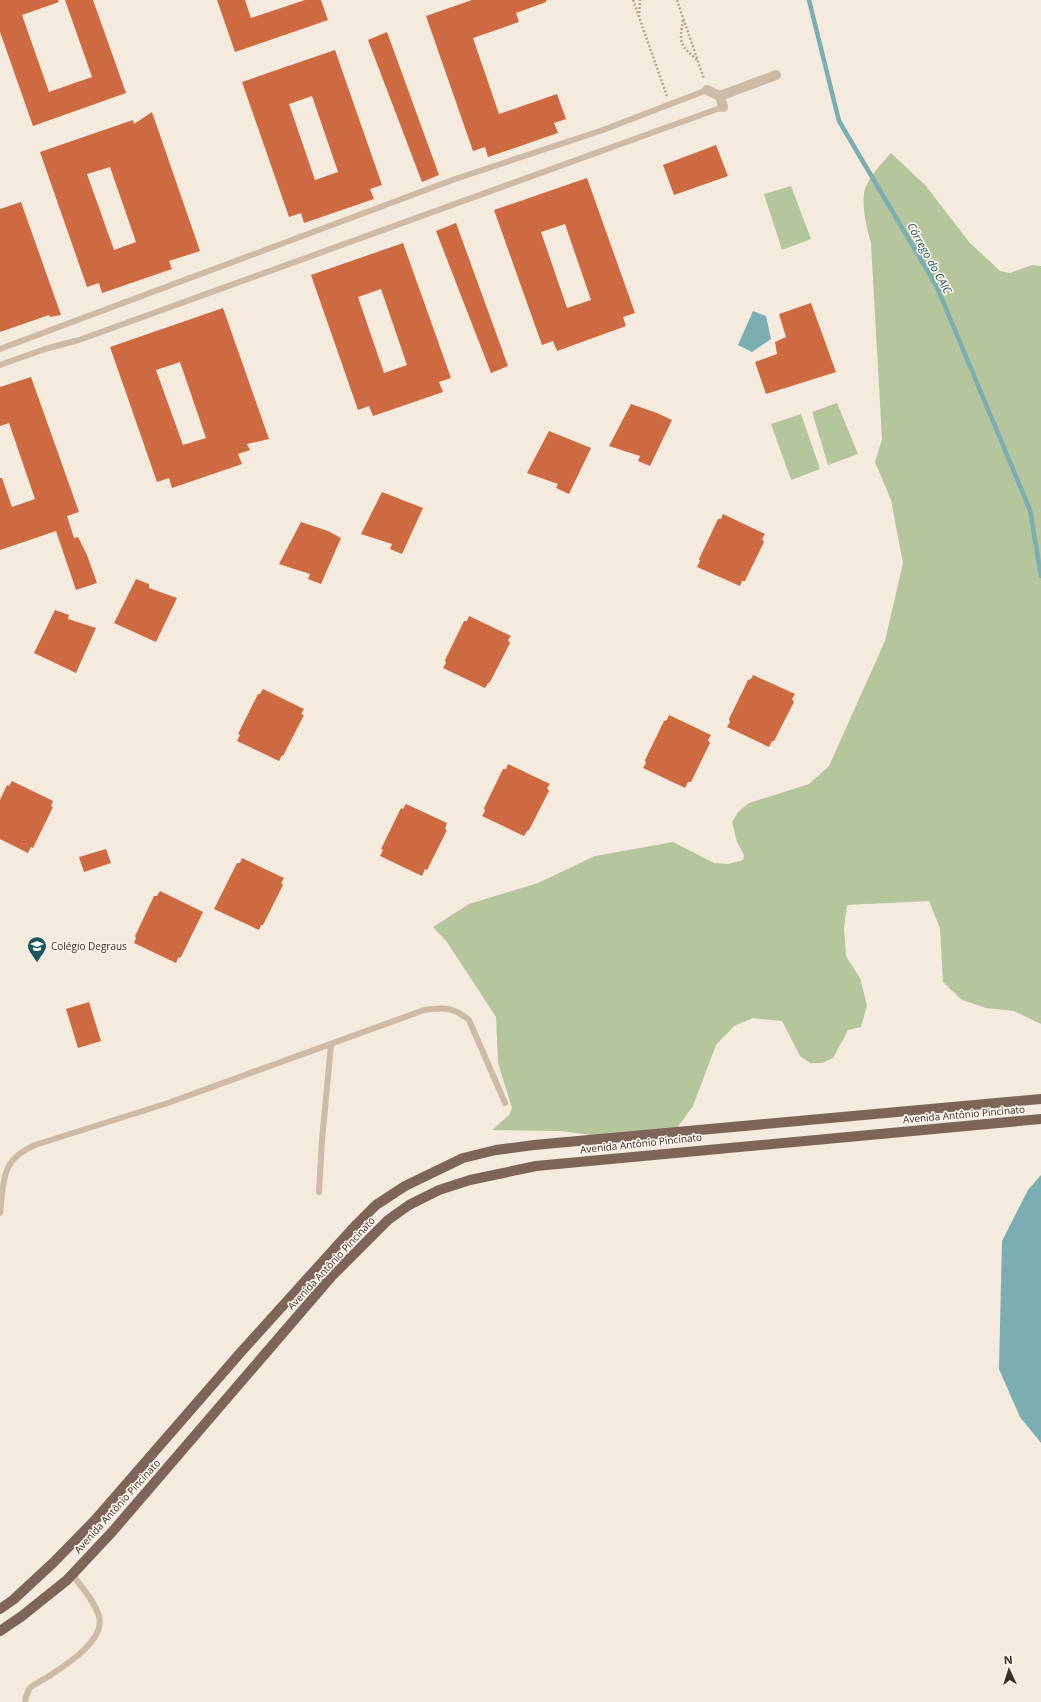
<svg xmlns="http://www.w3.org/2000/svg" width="1041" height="1702" font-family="'Open Sans',sans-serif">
	<rect width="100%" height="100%" fill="#f4eadd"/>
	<path fill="#b5c59c" d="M 891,153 L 926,186 L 969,242 L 1000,271 L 1010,273 L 1032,265 L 1041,266 L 1041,1024 L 1014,1011 L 986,1008 L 962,1000 L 943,982 L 940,928 L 929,901 L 847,905 L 844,928 L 846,956 L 860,978 L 867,1005 L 861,1027 L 848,1030 L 833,1058 L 822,1063 L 810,1063 L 800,1056 L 782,1021 L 753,1018 L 734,1026 L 716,1045 L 693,1106 L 674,1132 L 607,1137 L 560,1131 L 492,1130 L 509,1115 L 512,1108 L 498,1063 L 496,1017 L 447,942 L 433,927 L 469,904 L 538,883 L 595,856 L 673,842 L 714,863 L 728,864 L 743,860 L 744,855 L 737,842 L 732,822 L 738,812 L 749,803 L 809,784 L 829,766 L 885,641 L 903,563 L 891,500 L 875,462 L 882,439 L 871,243 C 867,228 862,210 864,194 C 865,181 882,163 891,153 Z
		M 791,186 L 811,239 L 782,250 L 764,194 Z
		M 837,403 L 858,454 L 828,465 L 812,412 Z
		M 801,414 L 820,469 L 791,480 L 771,424 Z"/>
	<path fill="#7aaeb3" d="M 753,311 L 766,316 L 771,339 L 752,352 L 738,345 Z
		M 1041,1175 L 1041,1443 L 1020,1417 L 999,1369 L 1002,1241 L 1028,1190 Z"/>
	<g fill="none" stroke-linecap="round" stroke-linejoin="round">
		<path stroke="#7aaeb3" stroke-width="4.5" d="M 809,0 L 839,121 L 937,287 L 1030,510 L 1041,576"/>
	</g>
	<path fill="#ce6a41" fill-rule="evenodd" d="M 0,0 L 58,0 L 59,2 L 22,15 L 49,92 L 92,77 L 65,0 L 93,0 L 126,93 L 33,126 L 0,32 Z
		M 217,0 L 245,0 L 251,18 L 305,0 L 321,0 L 328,20 L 235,52 Z
		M 472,0 L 546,0 L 546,2 L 516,13 L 519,22 L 473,38 L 499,114 L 557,94 L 566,119 L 554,123 L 558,133 L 488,157 L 485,147 L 473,151 L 426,16 Z
		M 387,32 L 439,175 L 422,182 L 368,40 Z
		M 335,50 L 382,185 L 370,189 L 374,199 L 304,223 L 301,213 L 289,217 L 242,82 ZM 312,96 L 338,172 L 315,180 L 289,104 Z
		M 152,112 L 200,251 L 169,261 L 172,269 L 102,293 L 99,283 L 87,287 L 40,152 L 133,120 L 134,124 ZM 110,167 L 136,242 L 114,250 L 87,174 Z
		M 716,145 L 728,176 L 674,195 L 663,165 Z
		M 587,178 L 635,313 L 623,317 L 626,326 L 557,351 L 553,341 L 542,345 L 494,210 ZM 565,224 L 591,300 L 567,308 L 541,232 Z
		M 21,202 L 61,315 L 50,317 L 49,315 L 0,332 L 0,209 Z
		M 456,223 L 508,366 L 491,373 L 436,231 Z
		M 403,243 L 451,378 L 439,382 L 443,392 L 373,416 L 369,406 L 358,410 L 311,275 ZM 381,289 L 407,365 L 384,373 L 358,297 Z
		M 811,303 L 836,372 L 766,394 L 755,362 L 777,354 L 775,342 L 786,337 L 779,314 Z
		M 223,308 L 269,439 L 247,444 L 250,450 L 238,454 L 242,464 L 172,488 L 169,478 L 157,482 L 110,347 ZM 180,362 L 206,438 L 183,445 L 156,370 Z
		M 31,377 L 79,512 L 67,516 L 74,538 L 78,537 L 87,555 L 97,583 L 76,590 L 56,531 L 0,550 L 0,478 L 2,478 L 12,507 L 35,499 L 9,423 L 0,426 L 0,387 Z
		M 631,404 L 657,413 L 672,420 L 650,466 L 638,461 L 640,456 L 609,446 Z
		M 549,431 L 591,448 L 569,494 L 556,488 L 558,484 L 527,473 Z
		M 382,492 L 423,508 L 402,554 L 390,549 L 392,544 L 361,534 Z
		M 723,514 L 765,534 L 762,539 L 764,542 L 745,581 L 742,581 L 740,586 L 697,567 L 700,561 L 699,559 L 718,519 L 721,519 Z
		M 301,522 L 328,531 L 341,538 L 321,584 L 308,579 L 310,574 L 279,564 Z
		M 136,579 L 149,584 L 149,588 L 177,598 L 156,642 L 114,623 Z
		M 55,610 L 69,615 L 68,619 L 96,628 L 76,673 L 34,653 Z
		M 469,616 L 511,636 L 508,640 L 510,643 L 490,682 L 488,683 L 485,688 L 443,668 L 446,663 L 445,660 L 464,621 L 467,621 Z
		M 753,675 L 795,694 L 792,699 L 794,702 L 774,741 L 772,741 L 769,747 L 727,727 L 730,722 L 729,719 L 748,680 L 751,679 Z
		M 263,689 L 304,709 L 301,714 L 304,715 L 283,756 L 282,755 L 279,761 L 237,741 L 240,735 L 238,734 L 258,694 L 260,694 Z
		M 669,715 L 711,735 L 708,740 L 710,743 L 691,782 L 688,782 L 685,788 L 643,768 L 646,763 L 645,760 L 664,721 L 667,720 Z
		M 508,764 L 550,784 L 547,788 L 549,791 L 529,830 L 527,831 L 524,836 L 482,816 L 485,811 L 484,808 L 503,769 L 506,769 Z
		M 12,781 L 53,801 L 51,806 L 53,807 L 33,848 L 31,847 L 28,853 L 0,839 L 0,800 L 7,785 L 9,786 Z
		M 406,804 L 447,823 L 445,829 L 447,830 L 427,870 L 425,869 L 422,876 L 380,856 L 383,850 L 381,849 L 401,808 L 403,809 Z
		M 106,849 L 111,863 L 84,872 L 79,857 Z
		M 242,858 L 284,878 L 281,883 L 283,885 L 263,925 L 261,925 L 259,930 L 214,909 L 237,863 L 240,863 Z
		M 160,891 L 203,912 L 181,957 L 178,958 L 176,963 L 134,943 L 136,938 L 135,936 L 154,896 L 157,896 Z
		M 89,1002 L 101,1041 L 78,1048 L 66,1009 Z"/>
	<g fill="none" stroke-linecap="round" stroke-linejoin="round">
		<path stroke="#b9a592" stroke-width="2.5" stroke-dasharray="2 2" stroke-linecap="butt" d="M 633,0 L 667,96
			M 677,0 L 704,79
			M 639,17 L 640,0
			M 683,20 C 679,45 680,44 697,60"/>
		<path stroke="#cdbba8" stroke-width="6" d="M 0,349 L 455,179 L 603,130 L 707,90
			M 0,365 L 45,349 L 79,340 L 723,107
			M 319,1192 L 322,1140 L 331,1045
			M 0,1213 C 2,1198 2,1177 10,1164 C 16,1155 26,1149 35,1145 L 168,1103 L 424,1010 C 444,1007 453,1007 469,1020 L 505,1103
			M 25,1702 C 25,1698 28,1691 30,1688 C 34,1684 41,1681 46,1678 C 64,1666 106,1641 99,1616 C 94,1600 81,1587 72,1574"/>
		<path stroke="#cdbba8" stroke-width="10" d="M 707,90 L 720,96 L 723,107
			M 720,96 L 776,75"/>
		<path stroke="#7d6659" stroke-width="10" d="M 0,1609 L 13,1600 L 54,1562 L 95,1520 L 241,1352 L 353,1228 L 376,1205 L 405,1186 L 463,1158 L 496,1150 L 534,1145 L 1041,1099
			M 0,1631 L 22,1616 L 67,1580 L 112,1532 L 332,1276 L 388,1220 L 409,1205 L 439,1190 L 470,1180 L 536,1166 L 1041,1119"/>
	</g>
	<defs>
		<g id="school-pin" transform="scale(1)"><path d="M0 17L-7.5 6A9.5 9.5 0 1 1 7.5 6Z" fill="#1b575e" stroke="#fbf4ea"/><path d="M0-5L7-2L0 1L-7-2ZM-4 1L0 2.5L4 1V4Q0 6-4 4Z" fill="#fff"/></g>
	</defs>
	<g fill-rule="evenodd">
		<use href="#school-pin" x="37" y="946"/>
	</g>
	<g text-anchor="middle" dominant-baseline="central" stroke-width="3.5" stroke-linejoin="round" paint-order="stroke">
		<g font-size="10" fill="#3a2f28" stroke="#fbf4ea" text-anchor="start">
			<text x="51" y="946">Colégio Degraus</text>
		</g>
		<g font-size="10" fill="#3a2f28" stroke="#fbf4ea">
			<text transform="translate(964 1114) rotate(-5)">Avenida Antônio Pincinato</text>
			<text transform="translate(641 1143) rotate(-6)">Avenida Antônio Pincinato</text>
			<text transform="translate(331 1263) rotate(-47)">Avenida Antônio Pincinato</text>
			<text transform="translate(117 1506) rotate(-48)">Avenida Antônio Pincinato</text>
		</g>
		<g font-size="11" font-style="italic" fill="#1b575e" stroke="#fbf4ea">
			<text transform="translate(930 258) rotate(61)">Córrego do CAIC</text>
		</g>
	</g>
	<g transform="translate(1009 1670) rotate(356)" stroke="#fbf4ea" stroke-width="3" paint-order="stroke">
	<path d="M0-3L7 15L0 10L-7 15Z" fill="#3a2f28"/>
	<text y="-6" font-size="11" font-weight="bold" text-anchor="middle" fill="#3a2f28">N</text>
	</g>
</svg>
